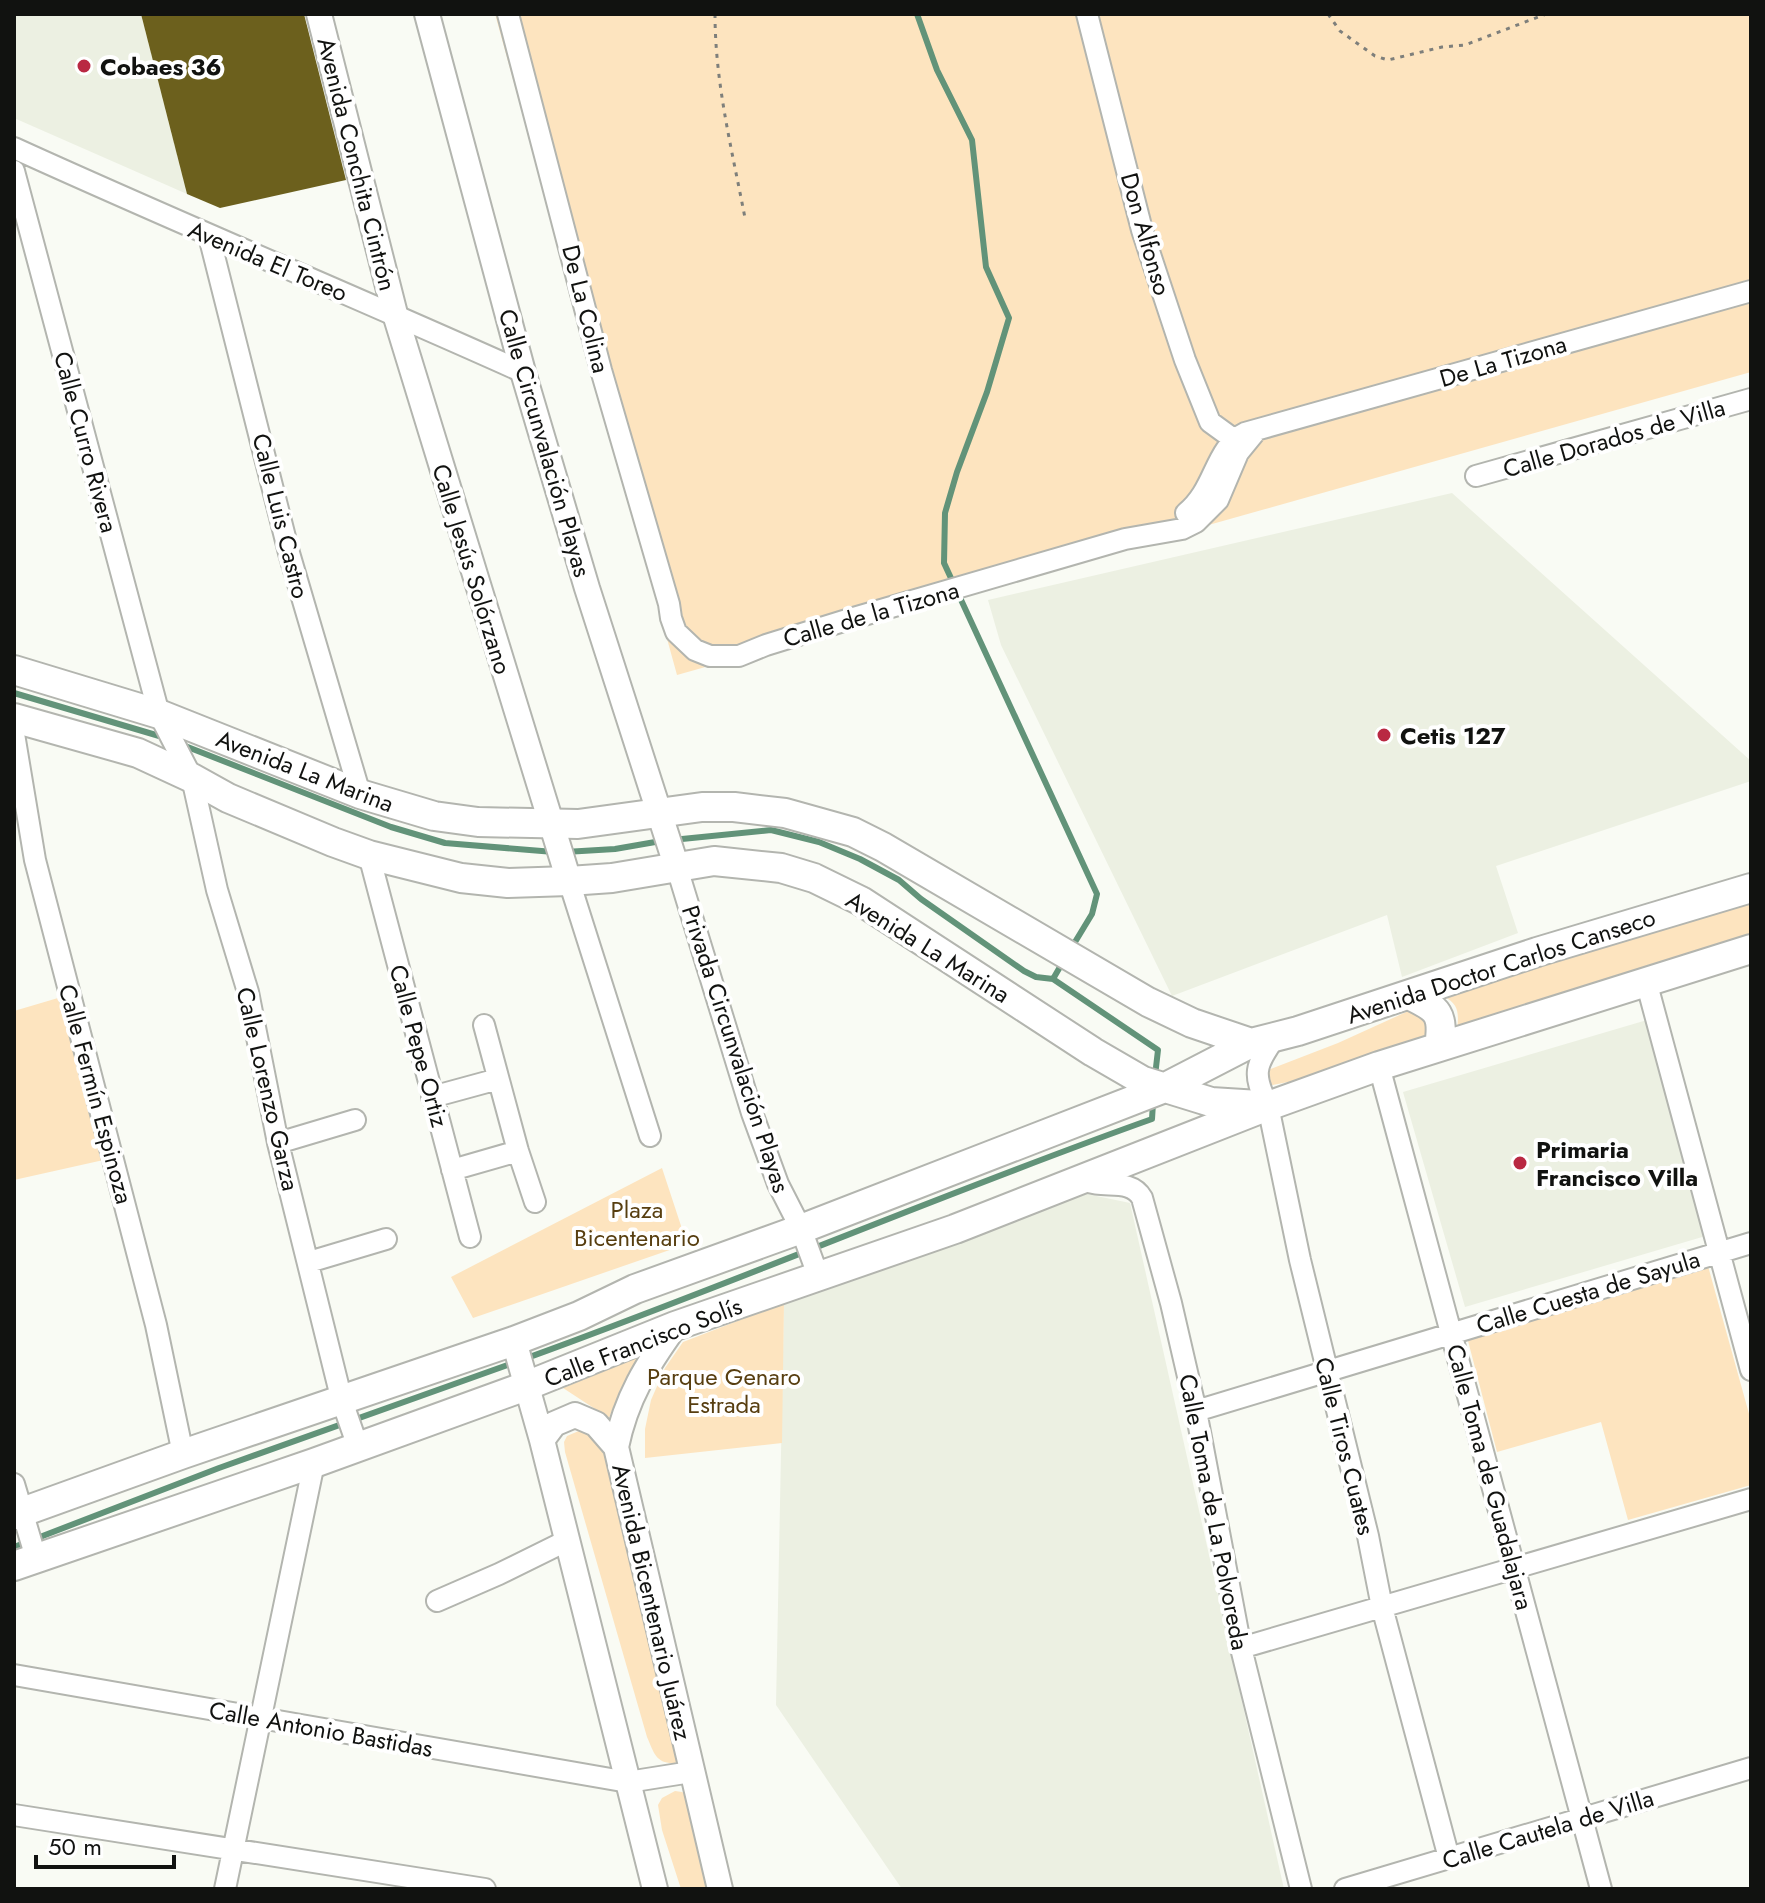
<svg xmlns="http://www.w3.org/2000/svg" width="1765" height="1903" font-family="Jost,sans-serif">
	<rect width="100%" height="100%" fill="#f9fbf4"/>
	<path fill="#ecf0e2" d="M 14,14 L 141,14 L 187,194 L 14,118 Z
		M 1452,493 L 1751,761 L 1751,781 L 1496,866 L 1518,933 L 1402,977 L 1387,915 L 1172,996 L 1001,645 L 988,600 Z
		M 1647,1020 L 1709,1235 L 1465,1307 L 1403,1092 Z
		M 1087,1194 L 1130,1203 L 1284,1889 L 902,1889 L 776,1705 L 784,1303 Z"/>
	<path fill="#fde4bf" d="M 495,14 L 1751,14 L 1751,372 L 677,675 Z
		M 1751,900 L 1751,943 L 1457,1030 C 1459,1013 1459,1004 1443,996 Z
		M 58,998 L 108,1159 L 14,1180 L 14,1011 Z
		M 1415,1008 L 1430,1014 L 1429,1034 L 1329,1074 L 1267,1086 L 1263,1072 L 1338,1043 Z
		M 662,1168 L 687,1244 L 473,1318 L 451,1277 Z
		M 1708,1266 L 1751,1421 L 1751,1485 L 1628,1520 L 1601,1422 L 1497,1452 L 1467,1337 Z
		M 784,1303 L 782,1443 L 645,1458 L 645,1429 L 651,1400 L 665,1368 L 683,1342 Z
		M 639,1356 L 620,1390 L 609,1418 L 563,1388 Z
		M 581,1430 L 603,1440 L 683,1754 L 675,1763 C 656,1764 654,1753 647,1737 L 565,1452 L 564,1442 L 567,1436 Z
		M 675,1791 L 682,1792 L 691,1797 L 717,1889 L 681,1889 L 662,1830 L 658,1805 L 662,1798 Z"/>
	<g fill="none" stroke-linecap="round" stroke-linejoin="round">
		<path stroke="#629379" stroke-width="6" d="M 917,14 L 937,70 L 972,140 L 986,267 L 1009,318 L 987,392 L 957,472 L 945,513 L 944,563 L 1097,894 L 1092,914 L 1072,947
			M 14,693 L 166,738
			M 180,744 L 391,827 L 445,843 L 554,852
			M 672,840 L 771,830 L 819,842 L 860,859 L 899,880 L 921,899 L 1024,971 L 1036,977 L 1053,979 L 1064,960
			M 565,852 L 615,849 L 661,841
			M 1053,979 L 1158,1050 L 1155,1076
			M 524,1359 C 735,1283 941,1194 1152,1119 L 1153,1103
			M 14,1547 L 219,1468 L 513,1363"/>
	</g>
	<path fill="#6c601d" d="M 141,14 L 304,14 L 346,180 L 220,208 L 187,194 Z"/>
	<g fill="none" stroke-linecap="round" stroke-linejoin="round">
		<g stroke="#b3b5af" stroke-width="24">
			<path id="minor" d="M 508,14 L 601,370 L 669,604 L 671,618 L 676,632 L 695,650 L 710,656 L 739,656 L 766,645 L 850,619 L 1125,539 L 1182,529 L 1196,522 L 1218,500 L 1238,453 L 1256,431
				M 1087,14 L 1142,230 L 1185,360 L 1210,422 L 1243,446
				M 14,148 C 183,225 354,296 523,372
				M 14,171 L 159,714 L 192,778 L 217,890 L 248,992 L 278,1143 L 342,1401 L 358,1447
				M 209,236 L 289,553 L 360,794
				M 1476,476 L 1751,399
				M 1186,513 C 1216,489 1214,448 1245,433 L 1751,291
				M 14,734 L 35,860 L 156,1325 L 183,1454
				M 369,855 L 470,1237
				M 677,868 L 752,1113 L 778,1184 L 801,1229 L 819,1278
				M 569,881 L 650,1136
				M 1646,981 L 1751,1370
				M 484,1025 L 518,1151 L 535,1202
				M 1275,1037 C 1255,1067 1252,1073 1268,1106 L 1300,1260 L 1368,1536 L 1382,1607 L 1449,1858
				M 1379,1066 L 1601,1889
				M 432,1097 L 498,1079
				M 278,1143 L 355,1120
				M 452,1170 L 518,1151
				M 1084,1180 C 1103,1190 1130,1177 1142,1198 L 1171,1303 L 1196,1411 L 1241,1648 L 1301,1889
				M 309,1262 L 386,1239
				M 1196,1411 L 1751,1243
				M 14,1484 L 36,1558
				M 437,1601 L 499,1574 L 568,1540
				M 1241,1648 L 1751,1499
				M 14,1675 L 628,1782 L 691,1772
				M 14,1815 L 485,1889
				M 225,1889 L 314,1463
				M 1345,1889 L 1751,1768"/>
		</g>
		<g stroke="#b3b5af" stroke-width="28">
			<path id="tertiary" d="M 319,14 L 395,314 L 569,881
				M 427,14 L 523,372 L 587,588 L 677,868
				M 675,1326 C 647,1365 626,1398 616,1447 L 720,1889
				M 514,1341 L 542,1440 L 655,1889
				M 542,1440 L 554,1424 L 575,1415 L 596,1424 L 616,1447"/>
		</g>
		<g stroke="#b3b5af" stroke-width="32">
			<path id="secondary" d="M 14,670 L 159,714 L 360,794 L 434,816 L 478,822 L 578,824 L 702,807 L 734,807 L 785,813 L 853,832 L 883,847 L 1148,1002 L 1192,1023 L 1251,1043
				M 14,718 L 138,753 L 192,778 L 228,798 L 333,842 L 369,855 L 461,878 L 508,883 L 569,881 L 612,878 L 714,861 L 781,868 L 814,878 L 861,901 L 1093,1052 L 1143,1081 L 1211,1102 L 1259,1105
				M 1409,995 C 1439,1009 1444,1014 1439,1047
				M 14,1515 L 183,1454 L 514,1341 L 579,1316 L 635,1289 L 801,1229 L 1162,1089 L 1251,1043 L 1298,1031 L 1537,952 L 1751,888
				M 14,1566 L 314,1463 L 526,1386 L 675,1326 L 955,1229 L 1268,1106 L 1379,1066 L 1751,949"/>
		</g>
		<path stroke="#7e7f7b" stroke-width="3" stroke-dasharray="4 6" stroke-linecap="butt" d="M 715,14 C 715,83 732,150 745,218
			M 1328,14 L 1340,31 L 1375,56 L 1388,60 L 1442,47 L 1465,45 L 1546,14"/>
		<use href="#minor" stroke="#fff" stroke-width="20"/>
		<use href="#tertiary" stroke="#fff" stroke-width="24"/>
		<use href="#secondary" stroke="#fff" stroke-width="28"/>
	</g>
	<g fill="#b92842" stroke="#fff" stroke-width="3">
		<circle cx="84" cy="66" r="8"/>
		<circle cx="1384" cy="735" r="8"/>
		<circle cx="1520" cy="1163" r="8"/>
	</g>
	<g text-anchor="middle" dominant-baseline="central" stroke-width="8" stroke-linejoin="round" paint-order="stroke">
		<g font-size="24" font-weight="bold" fill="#111210" stroke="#fff" text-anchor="start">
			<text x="100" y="66">Cobaes 36</text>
			<text x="1400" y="735">Cetis 127</text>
			<text x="1536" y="1149">Primaria<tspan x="1536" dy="28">Francisco Villa</tspan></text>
		</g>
		<g font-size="24" fill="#111210" stroke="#fff">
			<text transform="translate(357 164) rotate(76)">Avenida Conchita Cintrón</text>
			<text transform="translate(1146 234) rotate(74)">Don Alfonso</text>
			<text transform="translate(268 261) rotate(23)">Avenida El Toreo</text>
			<text transform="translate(586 309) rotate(76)">De La Colina</text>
			<text transform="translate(1503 361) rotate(-16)">De La Tizona</text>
			<text transform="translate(1614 438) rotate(-16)">Calle Dorados de Villa</text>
			<text transform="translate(86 442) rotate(75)">Calle Curro Rivera</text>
			<text transform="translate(545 443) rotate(74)">Calle Circunvalación Playas</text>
			<text transform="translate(281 516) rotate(76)">Calle Luis Castro</text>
			<text transform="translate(472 569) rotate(73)">Calle Jesús Solórzano</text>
			<text transform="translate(871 614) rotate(-16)">Calle de la Tizona</text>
			<text transform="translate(305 771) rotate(21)">Avenida La Marina</text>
			<text transform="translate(928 947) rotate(32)">Avenida La Marina</text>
			<text transform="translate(1501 966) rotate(-18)">Avenida Doctor Carlos Canseco</text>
			<text transform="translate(419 1046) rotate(75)">Calle Pepe Ortiz</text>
			<text transform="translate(736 1049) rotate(72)">Privada Circunvalación Playas</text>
			<text transform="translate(268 1089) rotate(77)">Calle Lorenzo Garza</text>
			<text transform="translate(96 1094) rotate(75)">Calle Fermín Espinoza</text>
			<text transform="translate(1588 1292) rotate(-17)">Calle Cuesta de Sayula</text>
			<text transform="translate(643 1342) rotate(-21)">Calle Francisco Solís</text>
			<text transform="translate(1345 1446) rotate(76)">Calle Tiros Cuates</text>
			<text transform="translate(1490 1477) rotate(75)">Calle Toma de Guadalajara</text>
			<text transform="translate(1214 1512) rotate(79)">Calle Toma de La Polvoreda</text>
			<text transform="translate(652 1602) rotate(77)">Avenida Bicentenario Juárez</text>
			<text transform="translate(321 1729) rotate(10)">Calle Antonio Bastidas</text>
			<text transform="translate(1548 1829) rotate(-17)">Calle Cautela de Villa</text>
		</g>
		<g font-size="24" fill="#573e10" stroke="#fff">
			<text x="637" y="1209">Plaza<tspan x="637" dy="28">Bicentenario</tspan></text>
			<text x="724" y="1376">Parque Genaro<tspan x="724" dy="28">Estrada</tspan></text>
		</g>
	</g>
	<rect width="1765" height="1903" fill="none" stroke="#111210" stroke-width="32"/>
	<path d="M36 1855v12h138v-12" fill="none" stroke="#111210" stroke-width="4"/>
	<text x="48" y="1855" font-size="24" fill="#111210" stroke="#ffffff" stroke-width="6" paint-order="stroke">50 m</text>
</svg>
